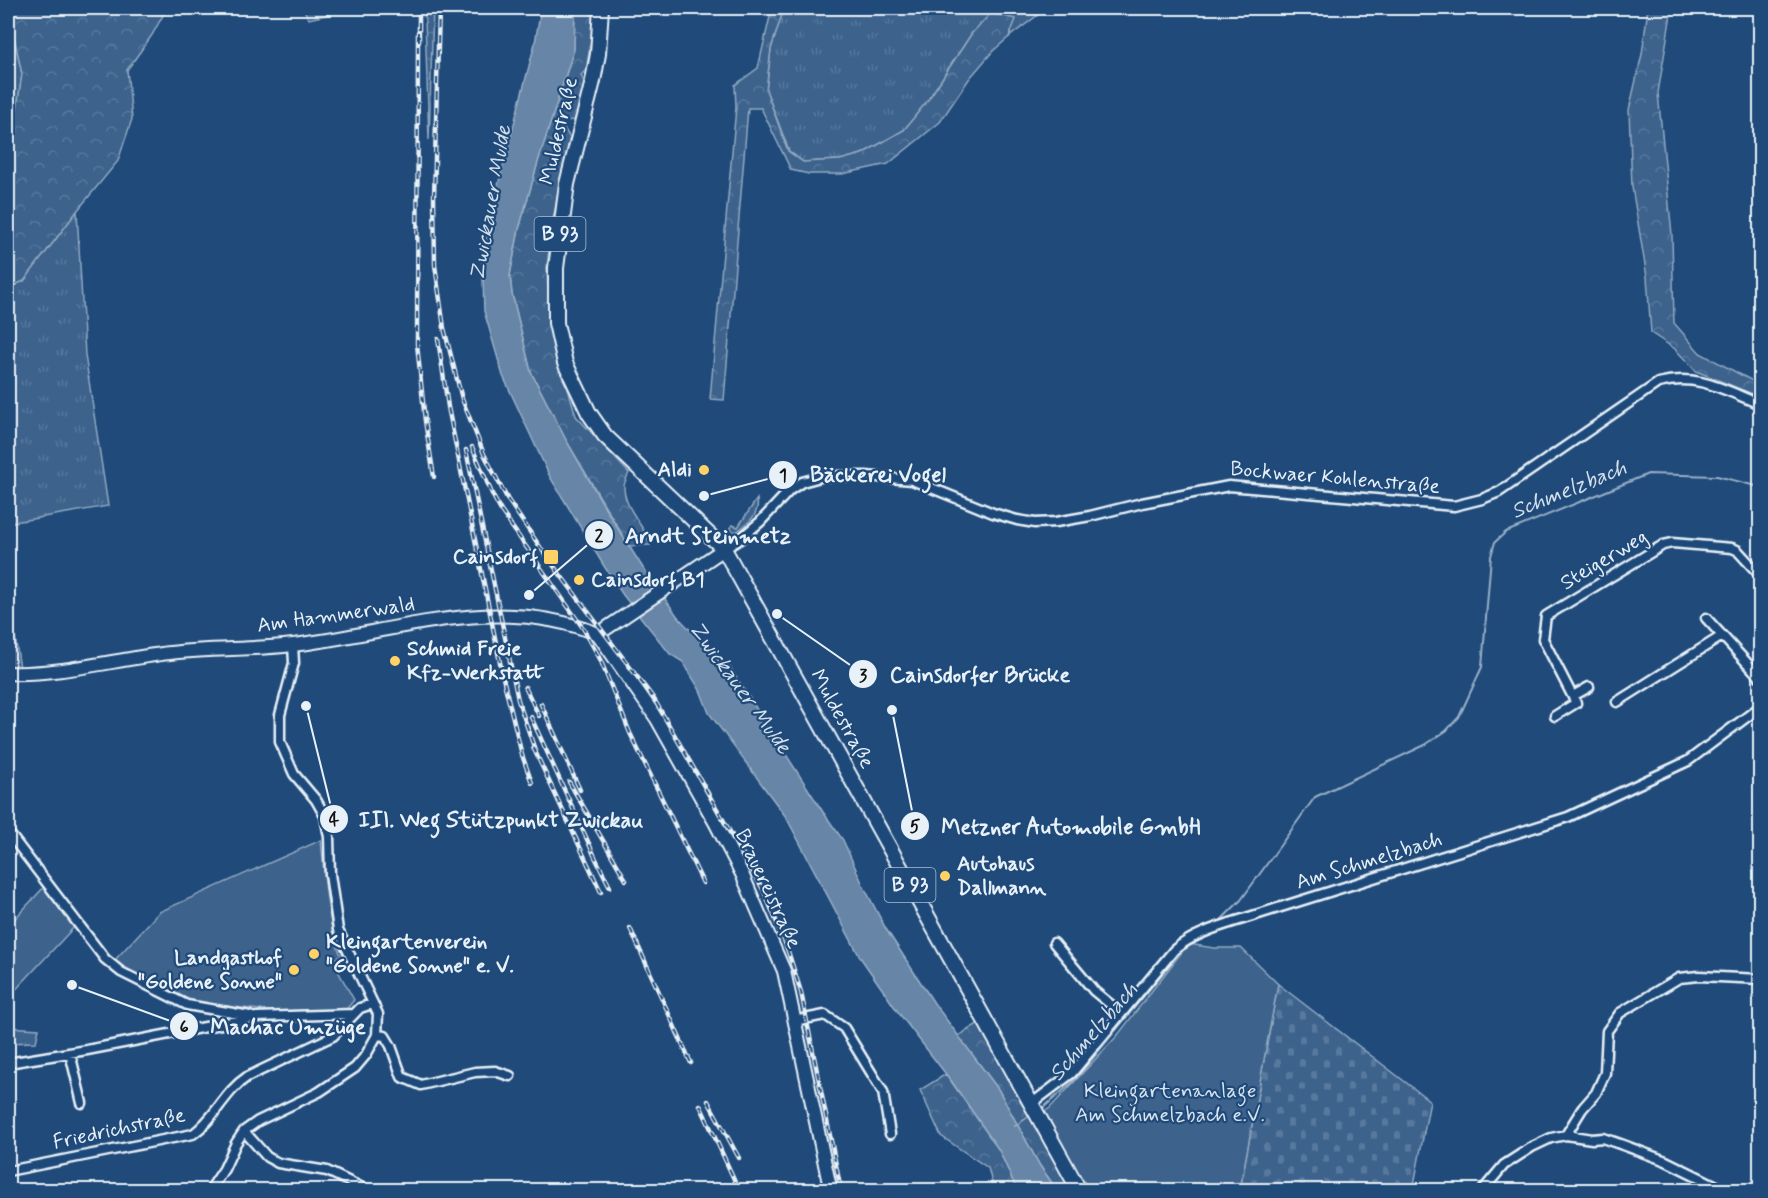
<svg xmlns="http://www.w3.org/2000/svg" width="1768" height="1198" font-family="Mynerve,sans-serif">
	<defs>
		<pattern id="grass-tufts" width="24" height="20" patternUnits="userSpaceOnUse" patternTransform="scale(1.5)"><rect width="24" height="20" fill="#3c628c"/><path d="M3 7l-1-3M5 7V3M7 7l1-3M15 17l-1-3M17 17v-4M19 17l1-3" fill="none" stroke="#58799d"/></pattern>
		<pattern id="forest-crowns" width="20" height="18" patternUnits="userSpaceOnUse" patternTransform="scale(1.5)"><rect width="20" height="18" fill="#3c628c"/><path d="M2 6a3 3 0 1 1 6 0M12 15a3 3 0 1 1 6 0" fill="none" stroke="#58799d"/></pattern>
		<pattern id="cemetery-stones" width="16" height="16" patternUnits="userSpaceOnUse" patternTransform="scale(1.5)"><rect width="16" height="16" fill="#3c628c"/><path d="M2 7V4a2 2 0 0 1 4 0v3zM10 15v-3a2 2 0 0 1 4 0v3z" fill="#58799d"/></pattern>
	</defs>
	<rect width="100%" height="100%" fill="#1f4a7a"/>
	<filter id="ink" filterUnits="userSpaceOnUse"><feTurbulence type="fractalNoise" baseFrequency=".0167" numOctaves="2"/><feDisplacementMap in="SourceGraphic" scale="12" xChannelSelector="R" yChannelSelector="G"/><feConvolveMatrix kernelMatrix="1 2 1 2 8 2 1 2 1" color-interpolation-filters="sRGB"/></filter>
	<g filter="url(#ink)">
		<path fill="url(#grass-tufts)" stroke="#92aac2" stroke-width="1.5" d="M 784,8 L 1047,8 L 1009,37 L 1015,19 L 972,33 L 928,100 L 904,130 L 862,154 L 840,160 L 803,162 L 789,151 L 766,90 L 771,49 Z
			M 8,11 L 22,74 L 17,108 L 8,137 Z
			M 77,211 L 85,355 L 108,506 L 8,523 L 8,288 L 24,281 Z
			M 757,499 C 760,515 748,523 736,532 L 729,529 L 732,525 L 738,527 Z
			M 8,592 L 20,668 L 8,665 Z
			M 8,1027 L 39,1029 L 36,1042 L 8,1043 Z"/>
		<path fill="url(#forest-crowns)" stroke="#92aac2" stroke-width="1.5" d="M 8,8 L 167,8 L 152,35 L 127,70 L 132,119 L 118,161 L 77,211 L 24,281 L 8,288 L 8,137 L 17,108 L 22,74 Z
			M 303,8 L 330,8 L 331,14 L 309,19 Z
			M 424,8 L 433,8 L 429,140 L 425,19 Z
			M 575,8 L 594,8 L 594,24 L 586,70 L 581,75 C 589,88 580,107 574,120 L 563,121 L 562,125 L 570,138 L 552,224 L 547,266 L 549,324 L 576,416 L 629,473 C 627,477 624,483 624,487 C 624,509 645,525 650,545 L 629,546 L 566,440 L 531,372 L 512,294 L 510,275 L 519,229 L 538,162 L 574,49 Z
			M 772,8 L 784,8 L 771,49 L 766,90 L 788,151 L 803,162 L 840,160 L 862,154 L 904,130 L 928,100 L 972,33 L 991,13 L 1016,19 L 1009,37 L 993,51 L 969,79 L 940,122 L 888,164 L 842,174 L 809,174 L 791,170 L 761,108 L 748,108 L 724,400 L 710,399 L 736,107 L 735,85 L 758,68 Z
			M 1648,8 L 1672,8 L 1658,93 L 1672,235 L 1674,323 L 1700,353 L 1760,385 L 1760,397 L 1696,371 L 1675,349 L 1651,333 L 1647,277 L 1632,187 L 1629,110 L 1642,54 Z
			M 979,1023 L 1074,1190 L 1057,1190 L 1040,1166 L 998,1089 L 958,1036 Z
			M 946,1074 L 999,1150 L 1017,1190 L 994,1190 L 988,1168 L 941,1136 L 920,1090 Z"/>
		<path fill="url(#cemetery-stones)" stroke="#92aac2" stroke-width="1.5" d="M 1278,984 L 1430,1101 L 1413,1190 L 1240,1190 Z"/>
		<path fill="#3c628c" stroke="#92aac2" stroke-width="1.5" d="M 321,840 C 325,879 326,919 341,956 L 332,960 L 354,1000 L 344,1012 L 270,1011 L 190,1002 L 171,995 L 113,962 L 159,912 Z
			M 46,885 L 76,925 L 8,998 L 8,926 Z
			M 1188,944 L 1214,948 L 1241,948 L 1278,984 L 1240,1190 L 1079,1190 L 1038,1116 L 1050,1108 L 1117,1036 Z"/>
		<path fill="#6685a7" stroke="#9ab0c7" stroke-width="1.5" d="M 541,8 L 575,8 L 574,49 L 538,162 L 519,229 L 510,275 L 512,294 L 531,372 L 566,440 L 610,516 L 643,568 L 678,617 L 695,635 L 706,643 L 719,661 L 729,666 L 823,812 L 843,840 L 863,885 L 886,929 L 934,1003 L 998,1089 L 1040,1166 L 1057,1190 L 1017,1190 L 999,1150 L 952,1082 L 898,1012 L 860,957 L 786,817 L 709,713 L 700,690 L 683,662 L 670,654 L 623,595 L 604,566 L 550,477 L 503,376 L 484,311 L 482,247 L 535,43 Z"/>
		<g fill="none" stroke-linecap="round" stroke-linejoin="round">
			<path stroke="#9ab0c7" stroke-width="2" d="M 1222,919 L 1241,900 L 1315,797 L 1425,745 L 1446,731 L 1459,717 L 1482,667 L 1491,556 L 1495,542 L 1506,532 L 1648,474 L 1717,476 L 1760,487
				M 1043,1108 L 1075,1080 L 1176,957 L 1188,945
				M 1015,1126 L 1032,1114"/>
			<g stroke="#e8f1f8" stroke-width="13">
				<path id="street" d="M 724,549 L 740,539 L 760,522 L 790,490 L 802,482 L 824,476 L 866,476 L 912,480 L 993,513 L 1017,520 L 1035,523 L 1056,522 L 1090,516 L 1142,503 L 1229,486 L 1454,506 L 1482,499 L 1499,492 L 1658,383 C 1698,373 1724,390 1760,404
					M 1706,618 L 1760,677
					M 1573,696 L 1589,687
					M 1617,702 L 1722,636
					M 1555,716 L 1576,703 L 1543,639 L 1546,616 L 1663,545 L 1672,543 L 1732,548 L 1737,550 L 1760,575
					M 8,832 L 105,959 L 121,972 L 187,1005 L 250,1016
					M 1054,943 L 1094,991 L 1121,1013
					M 794,1021 L 825,1015 L 844,1028 L 883,1092 L 890,1134
					M 377,1035 L 385,1036 L 391,1046 L 402,1077 L 421,1085 L 475,1072 L 495,1071 L 510,1076
					M 70,1053 L 82,1103
					M 8,1063 L 87,1050 L 257,1017 L 354,1014
					M 1031,1104 L 1072,1073 L 1174,950 C 1194,933 1221,926 1246,918 L 1568,817 L 1688,761 L 1760,707
					M 244,1131 L 267,1157 L 278,1163 L 327,1171 L 367,1190
					M 1566,1135 L 1582,1109 L 1596,1093 L 1605,1073 L 1607,1031 L 1620,1013 L 1679,978 L 1699,976 L 1760,979
					M 8,1171 L 193,1134 C 215,1119 224,1092 247,1077 L 333,1036 L 360,1008 L 372,1004
					M 210,1190 L 224,1169 L 236,1143 L 244,1131 L 258,1121 L 319,1092 L 355,1068 L 366,1055 L 377,1035 L 378,1014 L 338,930 L 330,874 L 329,837 L 325,816 L 316,800 L 294,774 L 280,742 L 280,715 L 294,663 L 293,645
					M 1483,1190 L 1504,1165 L 1532,1147 L 1551,1138 L 1566,1135 L 1592,1139 L 1603,1138 L 1623,1145 L 1666,1161 L 1725,1190"/>
			</g>
			<g stroke="#e8f1f8" stroke-width="16">
				<path id="secondary" d="M 598,634 L 657,719 L 715,822 L 742,874 L 784,971 L 829,1183 L 828,1190
					M 598,634 L 724,549
					M 8,673 C 62,675 116,659 170,653 C 211,648 252,650 293,645 C 396,633 495,592 598,634"/>
			</g>
			<g stroke="#e8f1f8" stroke-width="18">
				<path id="primary" d="M 601,8 L 598,54 L 593,81 L 567,184 L 556,268 L 556,323 L 565,363 L 589,413 L 605,436 L 724,549 L 1079,1190"/>
			</g>
			<use href="#street" stroke="#1f4a7a" stroke-width="8"/>
			<use href="#secondary" stroke="#1f4a7a" stroke-width="12"/>
			<use href="#primary" stroke="#1f4a7a" stroke-width="14"/>
			<g stroke="#e8f1f8" stroke-width="4.5">
				<path id="rail" d="M 419,8 L 419,41
					M 439,8 L 434,197 L 435,265 L 444,328 L 462,399 L 484,454 L 508,500 L 547,557 L 654,699 L 764,891 L 786,945 L 801,992 L 841,1190
					M 418,32 L 417,344 L 425,421 L 434,477
					M 438,339 L 448,407 L 504,682 L 522,755 L 532,783
					M 472,447 L 493,496 L 501,511 L 583,628 L 600,659 L 630,733 L 703,883
					M 466,450 L 518,700 L 536,753
					M 525,687 L 539,716
					M 541,704 L 580,790
					M 531,717 L 596,859
					M 533,747 L 601,892
					M 569,782 L 626,880
					M 593,853 L 610,887
					M 630,928 L 691,1063
					M 708,1101 L 739,1158
					M 700,1105 L 739,1190"/>
			</g>
			<use href="#rail" stroke="#1f4a7a" stroke-width="2" stroke-dasharray="7" stroke-linecap="butt"/>
		</g>
	</g>
	<g fill="#ffd166" stroke="#1f4a7a" stroke-width="2">
		<circle cx="704" cy="470" r="6"/>
		<rect x="543" y="549" width="16" height="16" rx="3"/>
		<circle cx="579" cy="580" r="6"/>
		<circle cx="395" cy="661" r="6"/>
		<circle cx="945" cy="876" r="6"/>
		<circle cx="314" cy="954" r="6"/>
		<circle cx="294" cy="970" r="6"/>
	</g>
	<g text-anchor="middle" dominant-baseline="central" stroke-width="4.5" stroke-linejoin="round" paint-order="stroke">
		<g fill="#1f4a7a" stroke="#acbfd2" stroke-width="1.5">
			<rect x="534.5" y="217" width="51" height="34" rx="4.5"/>
			<rect x="884.5" y="868" width="51" height="34" rx="4.5"/>
		</g>
		<g font-size="20" font-weight="bold" fill="#e8f1f8">
			<text x="560" y="234">B 93</text>
			<text x="910" y="885">B 93</text>
		</g>
		<g font-size="21" fill="#e8f1f8" stroke="#1f4a7a">
			<text transform="translate(559 131) rotate(-77)">Muldestraße</text>
			<text transform="translate(1335 478) rotate(5)">Bockwaer Kohlenstraße</text>
			<text transform="translate(1604 560) rotate(-31)">Steigerweg</text>
			<text transform="translate(336 615) rotate(-8)">Am Hammerwald</text>
			<text transform="translate(842 719) rotate(61)">Muldestraße</text>
			<text transform="translate(1369 861) rotate(-17)">Am Schmelzbach</text>
			<text transform="translate(768 889) rotate(65)">Brauereistraße</text>
			<text transform="translate(119 1129) rotate(-12)">Friedrichstraße</text>
		</g>
		<g font-size="21" font-weight="bold" fill="#e8f1f8" stroke="#1f4a7a" text-anchor="start">
			<text x="692" y="470" text-anchor="end">Aldi</text>
			<text x="538" y="557" text-anchor="end">Cainsdorf</text>
			<text x="591" y="580">Cainsdorf B1</text>
			<text x="407" y="649">Schmid Freie<tspan x="407" dy="24">Kfz-Werkstatt</tspan></text>
			<text x="957" y="864">Autohaus<tspan x="957" dy="24">Dallmann</tspan></text>
			<text x="326" y="942">Kleingartenverein<tspan x="326" dy="24">"Goldene Sonne" e. V.</tspan></text>
			<text x="282" y="958" text-anchor="end">Landgasthof<tspan x="282" dy="24">"Goldene Sonne"</tspan></text>
		</g>
		<g font-size="21" fill="#d7e3ed" stroke="#1f4a7a">
			<text x="1170" y="1091">Kleingartenanlage<tspan x="1170" dy="24">Am Schmelzbach e.V.</tspan></text>
		</g>
		<g font-size="22" font-style="italic" fill="#d4e1ec" stroke="#1f4a7a">
			<text transform="translate(491 203) rotate(-80)">Zwickauer Mulde</text>
			<text transform="translate(1569 490) rotate(-22)">Schmelzbach</text>
			<text transform="translate(740 688) rotate(54)">Zwickauer Mulde</text>
			<text transform="translate(1094 1032) rotate(-49)">Schmelzbach</text>
		</g>
	</g>
	<path fill="none" stroke="#e8f1f8" stroke-width="2" d="M704 496L783 475M529 595L599 535M777 614L863 674M306 706L334 819M892 710L915 826M72 985L184 1026"/>
	<g fill="#e8f1f8" stroke="#1f4a7a" stroke-width="2">
		<circle cx="704" cy="496" r="6"/>
		<circle cx="529" cy="595" r="6"/>
		<circle cx="777" cy="614" r="6"/>
		<circle cx="306" cy="706" r="6"/>
		<circle cx="892" cy="710" r="6"/>
		<circle cx="72" cy="985" r="6"/>
		<circle cx="783" cy="475" r="15"/>
		<circle cx="599" cy="535" r="15"/>
		<circle cx="863" cy="674" r="15"/>
		<circle cx="334" cy="819" r="15"/>
		<circle cx="915" cy="826" r="15"/>
		<circle cx="184" cy="1026" r="15"/>
	</g>
	<g font-size="18" text-anchor="middle" font-weight="bold" fill="#111">
		<text x="783" y="481">1</text>
		<text x="599" y="541">2</text>
		<text x="863" y="681">3</text>
		<text x="334" y="825">4</text>
		<text x="915" y="832">5</text>
		<text x="184" y="1032">6</text>
	</g>
	<g font-size="22" text-anchor="middle" font-weight="bold" fill="#e8f1f8" stroke="#1f4a7a" stroke-width="4.5" stroke-linejoin="round" paint-order="stroke">
		<text x="878" y="482">Bäckerei Vogel</text>
		<text x="708" y="543">Arndt Steinmetz</text>
		<text x="980" y="682">Cainsdorfer Brücke</text>
		<text x="501" y="827">III. Weg Stützpunkt Zwickau</text>
		<text x="1071" y="834">Metzner Automobile GmbH</text>
		<text x="288" y="1034">Machac Umzüge</text>
	</g>
	<rect width="1768" height="1198" fill="none" stroke="#1f4a7a" stroke-width="30"/>
	<rect x="15" y="15" width="1738" height="1168" fill="none" stroke="#e8f1f8" stroke-width="2" filter="url(#ink)"/>
</svg>
